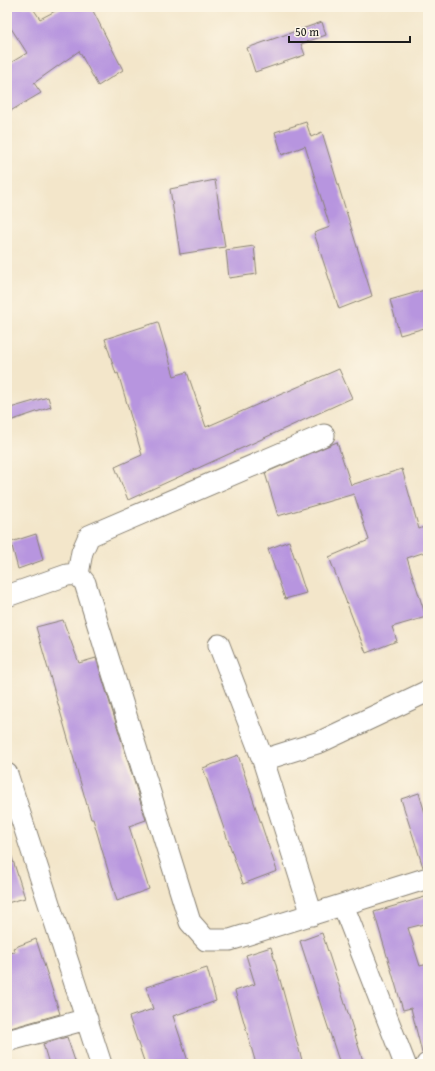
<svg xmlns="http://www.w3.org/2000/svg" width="435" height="1071" font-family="'Gentium Book Plus',serif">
	<rect width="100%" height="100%" fill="#fcf5e5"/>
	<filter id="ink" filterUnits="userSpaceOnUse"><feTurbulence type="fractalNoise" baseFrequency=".025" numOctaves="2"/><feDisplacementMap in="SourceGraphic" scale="8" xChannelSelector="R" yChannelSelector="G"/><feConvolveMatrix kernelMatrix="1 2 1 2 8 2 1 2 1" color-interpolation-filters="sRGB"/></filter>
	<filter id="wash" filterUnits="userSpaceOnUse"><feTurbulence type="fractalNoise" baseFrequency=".012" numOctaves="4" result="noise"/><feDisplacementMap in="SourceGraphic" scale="16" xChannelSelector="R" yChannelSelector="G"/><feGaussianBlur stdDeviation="0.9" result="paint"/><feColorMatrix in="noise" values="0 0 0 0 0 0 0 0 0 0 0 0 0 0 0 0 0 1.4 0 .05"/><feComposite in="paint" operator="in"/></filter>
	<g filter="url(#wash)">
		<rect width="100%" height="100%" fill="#f3e6ca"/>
		<g id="blocks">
			<path fill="#b795df" d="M 7,7 L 32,7 L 40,19 L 63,7 L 91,7 L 123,70 L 98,86 L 79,51 L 34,83 L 41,93 L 7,113 L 7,65 L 27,53 L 7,22 Z
				M 322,22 L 326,35 L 301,44 L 305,55 L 255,72 L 247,48 Z
				M 306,122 L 311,137 L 322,132 L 372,296 L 339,309 L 314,233 L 330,227 L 305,146 L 282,155 L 275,132 Z
				M 215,180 L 225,247 L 180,254 L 170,189 Z
				M 254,246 L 257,274 L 229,278 L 226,250 Z
				M 428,289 L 428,327 L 400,335 L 390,300 Z
				M 158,322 L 174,376 L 187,372 L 206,427 L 339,369 L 352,398 L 128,500 L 115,467 L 142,455 L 118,373 L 116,374 L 105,339 Z
				M 48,397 L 51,407 L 7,422 L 7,409 Z
				M 337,442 L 351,485 L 402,469 L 419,529 L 428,525 L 428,551 L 407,558 L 426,617 L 392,627 L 397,641 L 366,653 L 329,557 L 369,540 L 354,494 L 278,516 L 265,473 Z
				M 36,534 L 43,560 L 18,569 L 11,542 Z
				M 289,541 L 306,593 L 285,599 L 268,549 Z
				M 63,620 L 79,663 L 96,658 L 146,820 L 129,826 L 149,889 L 117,901 L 93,819 L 91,819 L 36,627 Z
				M 238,755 L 277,871 L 243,884 L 203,768 Z
				M 419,793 L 428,823 L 428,866 L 423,867 L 401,799 Z
				M 7,851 L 10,851 L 25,898 L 7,903 Z
				M 428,896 L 428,923 L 408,928 L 420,966 L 428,964 L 428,1052 L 422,1053 L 411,1008 L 403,1010 L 374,912 Z
				M 322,933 L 348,1013 L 364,1064 L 340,1064 L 300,941 Z
				M 36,939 L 60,1014 L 7,1029 L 7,953 L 15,952 L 13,948 Z
				M 271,947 L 303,1064 L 256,1064 L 235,991 L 255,984 L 246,955 Z
				M 207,968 L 216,1001 L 173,1016 L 189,1064 L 145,1064 L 129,1017 L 153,1009 L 146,987 Z
				M 67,1037 L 76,1064 L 49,1064 L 43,1044 Z"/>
		</g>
	</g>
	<g filter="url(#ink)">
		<use href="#blocks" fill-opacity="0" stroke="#888173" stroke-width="1"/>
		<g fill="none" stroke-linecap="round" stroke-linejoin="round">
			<g stroke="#888173" stroke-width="23">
				<path id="minor" d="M 78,574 L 82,552 L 89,536 L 324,435
					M 7,596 L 67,575 L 78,574 L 85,583 L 190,922 L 206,940 L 230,940 L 428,878
					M 219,645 L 263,760 L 312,915
					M 263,760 L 320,742 L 428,691
					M 7,774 L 101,1064
					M 343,905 L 405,1064
					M 7,1041 L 87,1019
					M 427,1064 L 428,1064"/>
			</g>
			<use href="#minor" stroke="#fff" stroke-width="21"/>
		</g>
	</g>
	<rect width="435" height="1071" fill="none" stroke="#fcf5e5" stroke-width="24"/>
	<path d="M289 36v6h121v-6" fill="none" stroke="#1c1c1c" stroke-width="2"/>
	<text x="295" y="36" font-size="12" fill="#1c1c1c" stroke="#fcf5e5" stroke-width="3" paint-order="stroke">50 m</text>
</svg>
